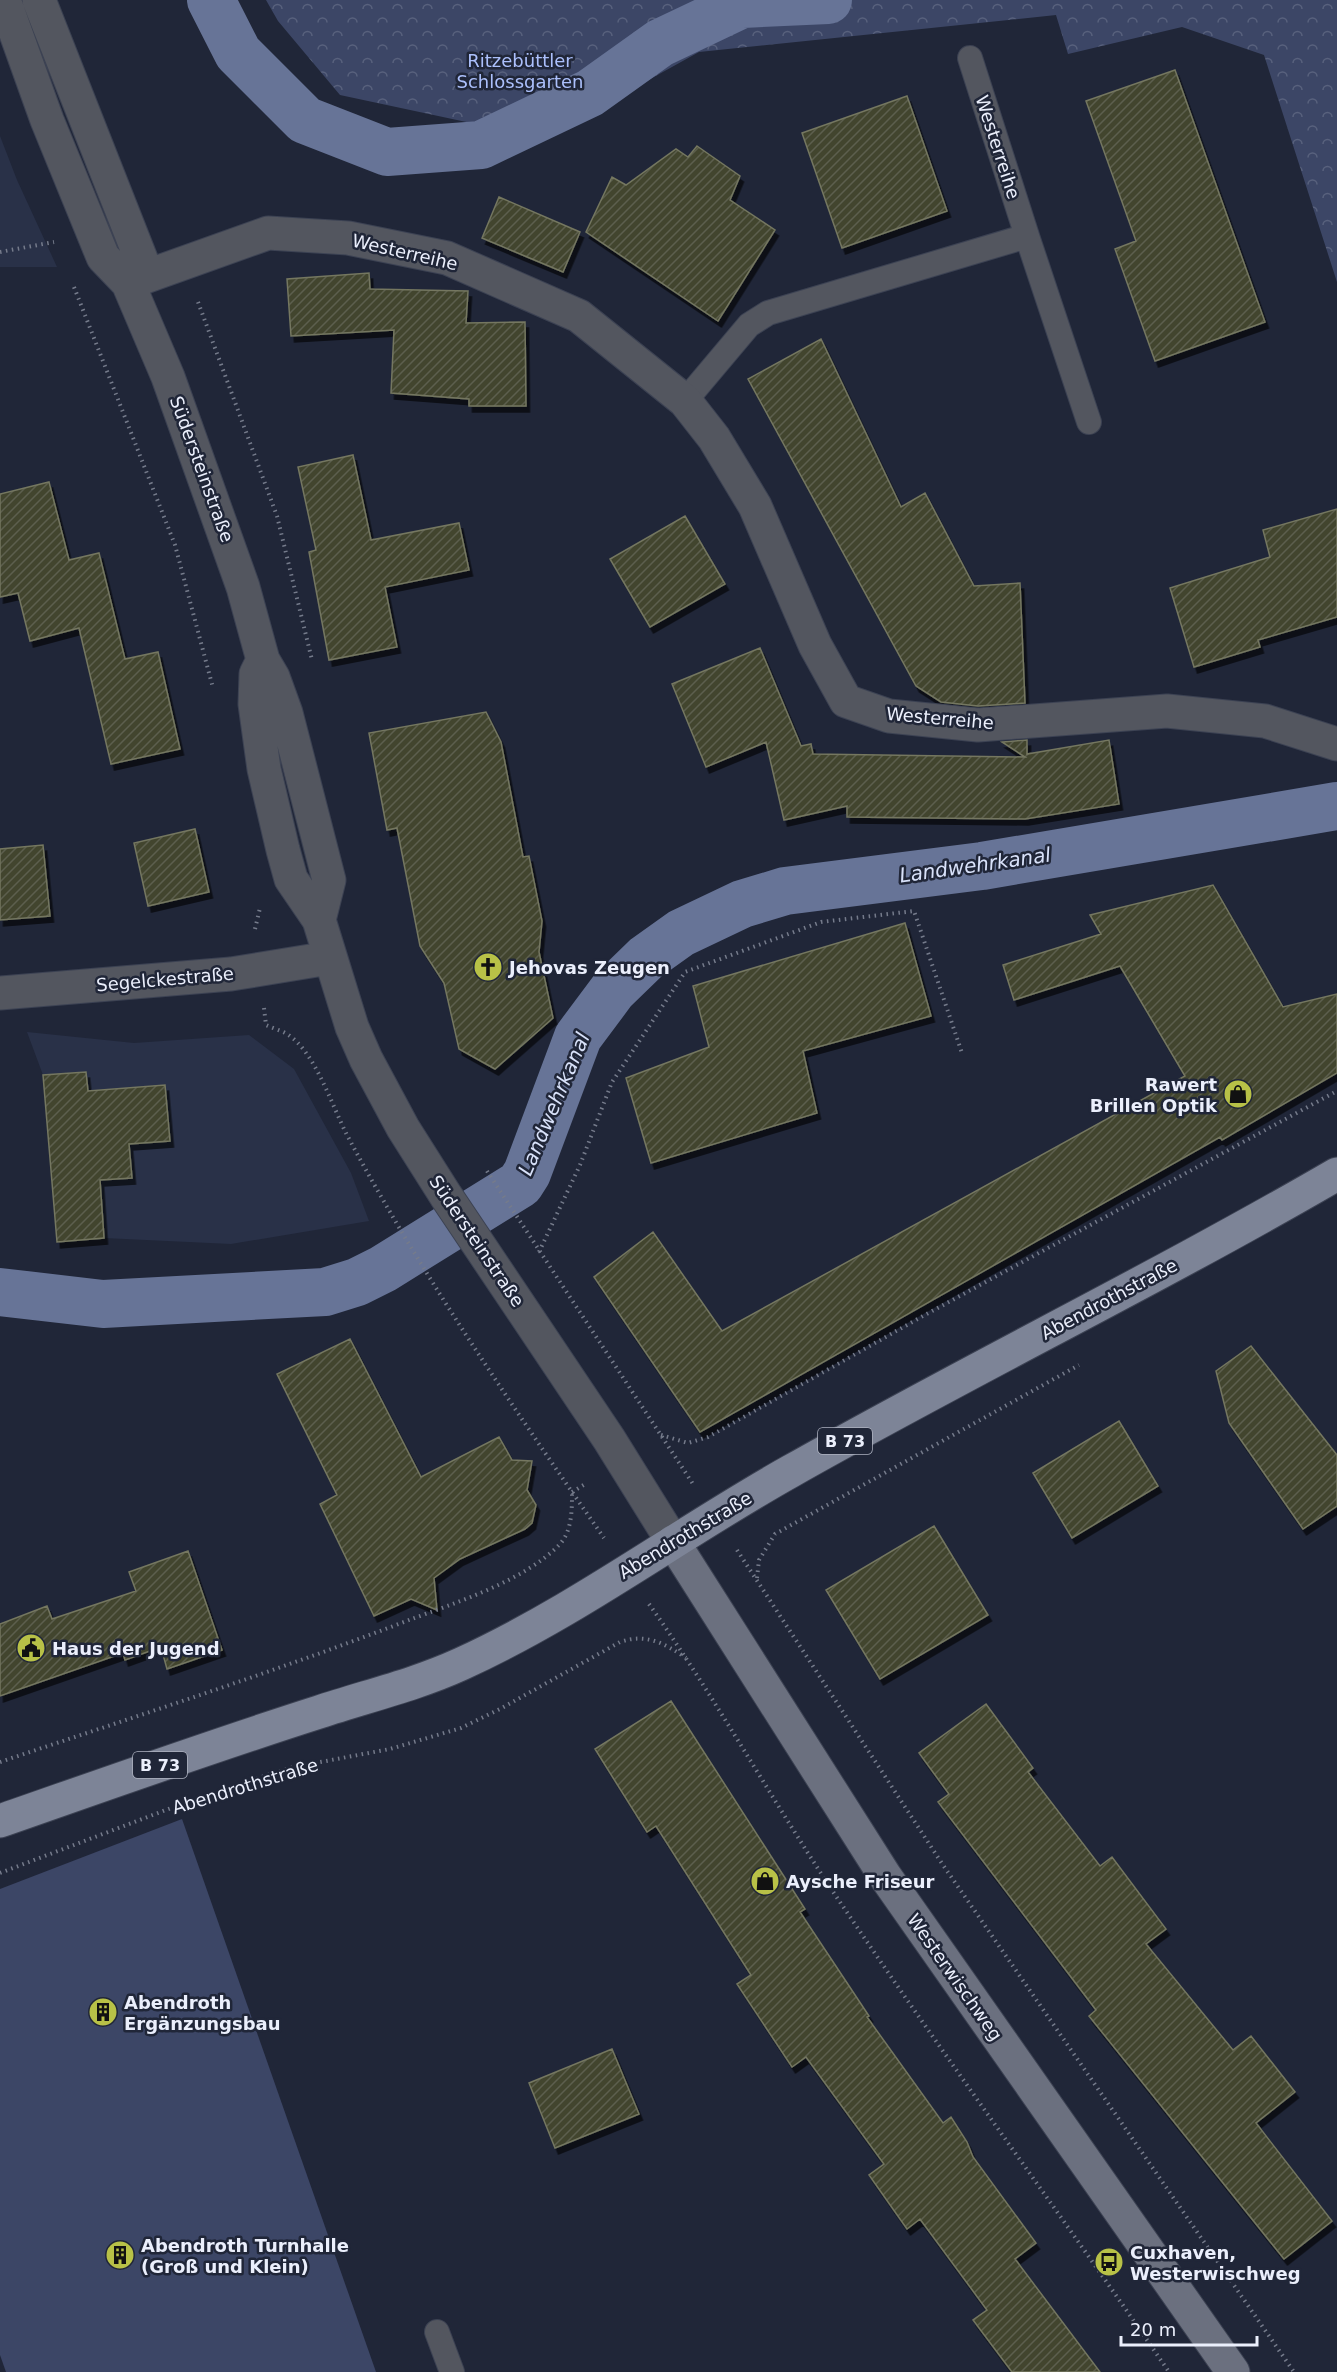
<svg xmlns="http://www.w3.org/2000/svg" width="1337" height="2372" font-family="'DejaVu Sans',sans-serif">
	<defs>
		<pattern id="park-crowns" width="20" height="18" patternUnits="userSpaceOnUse" patternTransform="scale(1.5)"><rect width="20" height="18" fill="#3c4666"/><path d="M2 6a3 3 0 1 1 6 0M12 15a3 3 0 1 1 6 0" fill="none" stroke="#58617d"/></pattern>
		<pattern id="building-hatch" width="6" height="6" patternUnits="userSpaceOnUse" patternTransform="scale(1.5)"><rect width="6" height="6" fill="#42442f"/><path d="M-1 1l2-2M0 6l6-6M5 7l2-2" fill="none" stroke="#5d5f4e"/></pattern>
		<filter id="shadow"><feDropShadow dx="3.5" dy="6" stdDeviation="0" flood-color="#0009"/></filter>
	</defs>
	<rect width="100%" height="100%" fill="#202638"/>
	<path fill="#293148" d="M 0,136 L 17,180 L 57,267 L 0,267 Z
		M 27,1032 L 134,1043 L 249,1035 L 294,1069 L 351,1173 L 369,1221 L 231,1244 L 104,1238 L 57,1242 L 43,1075 Z"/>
	<path fill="#3c4666" d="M 182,1819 L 376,2372 L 6,2372 L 0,2355 L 0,1889 Z"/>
	<path fill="url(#park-crowns)" d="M 266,0 L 1337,0 L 1337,282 L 1264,55 L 1182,27 L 1068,54 L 1056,15 L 699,52 L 515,154 L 471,123 L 340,95 L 278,21 Z"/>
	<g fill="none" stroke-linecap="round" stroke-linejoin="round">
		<path stroke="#677497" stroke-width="48" d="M 211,0 L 238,53 L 305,120 L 387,152 L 481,145 L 590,93 L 660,43 L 742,4 L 828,0
			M 0,1292 L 103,1304 L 325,1292 L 357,1282 L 383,1269 L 520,1184 L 527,1173 L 578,1037 L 613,990 L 646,958 L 681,933 L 742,904 L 785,891 L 982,866 L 1337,806"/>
	</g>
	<path fill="url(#building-hatch)" stroke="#747760" stroke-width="1.5" filter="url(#shadow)" d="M 1175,70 L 1265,322 L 1155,361 L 1115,249 L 1136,241 L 1086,101 Z
		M 907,96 L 947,211 L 842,248 L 802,133 Z
		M 697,146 L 740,176 L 730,200 L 775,230 L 718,321 L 586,232 L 612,177 L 626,185 L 676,149 L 688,157 Z
		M 499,197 L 580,232 L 563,272 L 482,238 Z
		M 369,273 L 370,289 L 468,291 L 466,323 L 525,322 L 526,406 L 469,406 L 469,399 L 391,393 L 394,330 L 291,336 L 287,279 Z
		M 821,339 L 901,507 L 925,493 L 974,586 L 1020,583 L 1025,703 L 978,706 L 941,702 L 916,686 L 748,379 Z
		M 353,455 L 371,540 L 459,523 L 469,570 L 385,587 L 397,647 L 329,660 L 309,552 L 316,550 L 298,467 Z
		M 49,482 L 69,560 L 99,553 L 125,659 L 158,652 L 180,749 L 111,764 L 79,628 L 30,641 L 18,593 L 0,597 L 0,494 Z
		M 1337,509 L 1337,617 L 1258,640 L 1260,647 L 1194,667 L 1170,588 L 1270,557 L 1263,530 Z
		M 685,516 L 725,584 L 650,627 L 610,559 Z
		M 760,648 L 801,746 L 811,744 L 813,754 L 1025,757 L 1002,742 L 1027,740 L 1027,754 L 1109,740 L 1119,804 L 1025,819 L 847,817 L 847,806 L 784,820 L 766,742 L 706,767 L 672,684 Z
		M 486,712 L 501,742 L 523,857 L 529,856 L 542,921 L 539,952 L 553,1018 L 495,1069 L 459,1049 L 444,983 L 420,946 L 397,828 L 387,830 L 369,733 Z
		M 195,829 L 209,892 L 148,906 L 134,843 Z
		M 43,845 L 50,916 L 0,920 L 0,849 Z
		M 1213,885 L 1283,1007 L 1337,994 L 1337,1073 L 1222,1140 L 1220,1137 L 700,1432 L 594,1277 L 653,1232 L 722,1331 L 1185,1076 L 1120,966 L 1014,1000 L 1003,965 L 1101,934 L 1090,915 Z
		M 905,923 L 931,1016 L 803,1051 L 817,1113 L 651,1163 L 626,1078 L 709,1047 L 693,986 Z
		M 86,1072 L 88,1091 L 165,1085 L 170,1141 L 129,1144 L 132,1178 L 100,1180 L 104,1238 L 57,1242 L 43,1075 Z
		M 350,1339 L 421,1477 L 499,1437 L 512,1460 L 532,1461 L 527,1490 L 536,1505 L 532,1523 L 525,1529 L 460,1559 L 434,1578 L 437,1610 L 411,1599 L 374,1616 L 320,1504 L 337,1495 L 277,1374 Z
		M 1251,1346 L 1337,1455 L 1337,1506 L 1303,1529 L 1229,1423 L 1216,1371 Z
		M 1119,1421 L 1158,1486 L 1072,1538 L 1033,1473 Z
		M 934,1526 L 988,1615 L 880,1679 L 826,1590 Z
		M 188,1551 L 222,1650 L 167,1669 L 161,1647 L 125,1660 L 123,1653 L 0,1696 L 0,1624 L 47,1606 L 52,1619 L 136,1591 L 129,1572 Z
		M 671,1701 L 805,1909 L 800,1912 L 869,2016 L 867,2017 L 943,2123 L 951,2117 L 967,2142 L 973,2157 L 1036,2243 L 1015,2259 L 1100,2372 L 1012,2372 L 973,2320 L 987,2310 L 920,2219 L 907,2229 L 869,2175 L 884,2164 L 806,2057 L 792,2067 L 737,1984 L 751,1975 L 656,1826 L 647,1832 L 595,1749 Z
		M 986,1704 L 1033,1768 L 1028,1772 L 1100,1866 L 1112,1857 L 1166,1929 L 1146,1944 L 1233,2050 L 1251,2036 L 1295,2092 L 1256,2123 L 1332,2221 L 1284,2259 L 1089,2016 L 1096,2010 L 938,1802 L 949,1794 L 919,1753 Z
		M 612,2049 L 639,2114 L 555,2148 L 529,2083 Z"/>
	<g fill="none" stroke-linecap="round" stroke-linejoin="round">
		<g stroke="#3c4253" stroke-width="26">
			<path id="lane" d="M 1027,236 L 1089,422
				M 685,401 L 749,325 L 768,313 L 1027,236 L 970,58
				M 437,2332 L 452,2372"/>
		</g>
		<g stroke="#3c4253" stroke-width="35">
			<path id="street" d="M 4,0 L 47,120 L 103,257 L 128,283 L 168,377 L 243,587 L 263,660 L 273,677 L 286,713 L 329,880 L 319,920
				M 39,0 L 141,259 L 128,283
				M 128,283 L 268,233 L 348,238 L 447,258 L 579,316 L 685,401 L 714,438 L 755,506 L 815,645 L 846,701 L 889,716 L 978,725 L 1167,711 L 1265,721 L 1337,744
				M 263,660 L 256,674 L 255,704 L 264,769 L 283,850 L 291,879 L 319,920 L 352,1027 L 366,1059 L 403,1128 L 446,1196 L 609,1439 L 673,1542
				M 0,993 L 231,974 L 329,958"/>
		</g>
		<g stroke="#3c4253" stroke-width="35">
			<path id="secondary" d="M 673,1542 L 885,1876 L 1233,2372"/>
		</g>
		<g stroke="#3c4253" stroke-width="35">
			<path id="primary" d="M 0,1821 C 106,1784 212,1746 319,1712 C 367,1696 415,1685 461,1664 C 577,1611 680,1533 791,1471 C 971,1369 1158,1278 1337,1174"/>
		</g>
		<path stroke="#757b8b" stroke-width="4" stroke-dasharray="1.5 4.5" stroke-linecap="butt" d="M 0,252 L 54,242
			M 74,287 L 175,545 L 213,688
			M 198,302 L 277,516 L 312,660
			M 255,929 L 260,908
			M 264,1008 L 266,1025 C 272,1028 280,1030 287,1034 C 315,1051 332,1106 347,1135 C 422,1276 513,1407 604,1538
			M 487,1171 L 693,1484
			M 539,1252 L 580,1165 L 612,1082 L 685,972 L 821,922 L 914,911 L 962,1053
			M 661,1435 L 688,1443 L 708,1437 L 923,1316 L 1337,1091
			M 572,1492 L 587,1483
			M 737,1550 L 943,1865 L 1294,2372
			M 757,1578 L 759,1560 L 775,1534 L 1079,1365
			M 649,1604 C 717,1700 774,1804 840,1902 C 947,2061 1061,2214 1169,2372
			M 0,1762 C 137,1716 274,1672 409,1620 C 455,1603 524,1581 559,1545 C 572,1532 572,1510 572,1493
			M 245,1782 L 294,1767 L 390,1749 L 461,1728 L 500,1709 L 620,1642 C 646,1633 664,1643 686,1658
			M 0,1873 L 187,1802"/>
		<use href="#lane" stroke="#53565f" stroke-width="24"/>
		<use href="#street" stroke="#53565f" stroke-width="33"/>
		<use href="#secondary" stroke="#6b707f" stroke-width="33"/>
		<use href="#primary" stroke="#7d8497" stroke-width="33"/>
	</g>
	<defs>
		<g id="church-disc" transform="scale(1.5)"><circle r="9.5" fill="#b8c147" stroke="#202638"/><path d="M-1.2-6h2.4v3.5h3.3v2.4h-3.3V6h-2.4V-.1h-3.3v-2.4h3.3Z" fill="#111"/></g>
		<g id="shop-disc" transform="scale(1.5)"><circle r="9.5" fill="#b8c147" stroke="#202638"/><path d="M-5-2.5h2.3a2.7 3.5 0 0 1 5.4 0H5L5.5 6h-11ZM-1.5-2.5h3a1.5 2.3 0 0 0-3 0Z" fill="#111"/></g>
		<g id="civic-disc" transform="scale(1.5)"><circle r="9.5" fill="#b8c147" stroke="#202638"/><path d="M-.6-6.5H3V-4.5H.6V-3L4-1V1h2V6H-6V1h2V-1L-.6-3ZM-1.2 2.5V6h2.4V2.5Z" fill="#111"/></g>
		<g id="building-disc" transform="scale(1.5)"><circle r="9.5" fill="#b8c147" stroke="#202638"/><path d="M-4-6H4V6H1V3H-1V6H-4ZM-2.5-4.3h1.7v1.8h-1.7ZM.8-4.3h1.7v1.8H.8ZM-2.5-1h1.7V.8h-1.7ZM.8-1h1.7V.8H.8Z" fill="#111"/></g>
		<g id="bus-disc" transform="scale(1.5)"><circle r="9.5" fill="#b8c147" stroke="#202638"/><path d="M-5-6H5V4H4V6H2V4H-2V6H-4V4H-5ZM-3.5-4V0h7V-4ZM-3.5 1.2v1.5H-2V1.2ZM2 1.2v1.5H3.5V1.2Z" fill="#111"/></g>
	</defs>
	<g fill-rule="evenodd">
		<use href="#church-disc" x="488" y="967"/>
		<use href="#shop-disc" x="1238" y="1094"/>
		<use href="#civic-disc" x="31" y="1648"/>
		<use href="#shop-disc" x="765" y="1881"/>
		<use href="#building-disc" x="103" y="2012"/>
		<use href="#building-disc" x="120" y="2255"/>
		<use href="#bus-disc" x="1109" y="2262"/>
	</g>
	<g text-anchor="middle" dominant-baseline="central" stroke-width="5" stroke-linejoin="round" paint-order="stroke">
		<g fill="#202638" stroke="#aeb3c1" stroke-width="1.5">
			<rect x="818" y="1428" width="54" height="26" rx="4.5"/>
			<rect x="133" y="1752" width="54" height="26" rx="4.5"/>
		</g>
		<g font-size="16" font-weight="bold" fill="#ebeffc">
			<text x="845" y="1441">B 73</text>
			<text x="160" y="1765">B 73</text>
		</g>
		<g font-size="18" fill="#acc0fc" stroke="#202638">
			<text x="520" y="60">Ritzebüttler<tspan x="520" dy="21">Schlossgarten</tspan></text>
		</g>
		<g font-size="18" fill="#ebeffc" stroke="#202638">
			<text transform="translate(998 147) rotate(72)">Westerreihe</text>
			<text transform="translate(405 252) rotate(13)">Westerreihe</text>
			<text transform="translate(202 469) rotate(70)">Südersteinstraße</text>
			<text transform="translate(940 718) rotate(5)">Westerreihe</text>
			<text transform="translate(165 979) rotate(-5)">Segelckestraße</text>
			<text transform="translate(477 1241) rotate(56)">Südersteinstraße</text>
			<text transform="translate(1109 1299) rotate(-28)">Abendrothstraße</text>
			<text transform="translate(685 1535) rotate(-31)">Abendrothstraße</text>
			<text transform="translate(245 1786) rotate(-17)">Abendrothstraße</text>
			<text transform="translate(955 1977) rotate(55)">Westerwischweg</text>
		</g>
		<g font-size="18" font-weight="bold" fill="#ebeffc" stroke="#202638" text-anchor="start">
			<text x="509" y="967">Jehovas Zeugen</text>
			<text x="1217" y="1084" text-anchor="end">Rawert<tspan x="1217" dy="21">Brillen Optik</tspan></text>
			<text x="52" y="1648">Haus der Jugend</text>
			<text x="786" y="1881">Aysche Friseur</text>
			<text x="124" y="2002">Abendroth<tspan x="124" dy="21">Ergänzungsbau</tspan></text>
			<text x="141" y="2245">Abendroth Turnhalle<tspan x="141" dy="21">(Groß und Klein)</tspan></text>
			<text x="1130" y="2252">Cuxhaven,<tspan x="1130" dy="21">Westerwischweg</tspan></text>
		</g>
		<g font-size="20" font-style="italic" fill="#d9e2fa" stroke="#202638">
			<text transform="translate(975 865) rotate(-8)">Landwehrkanal</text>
			<text transform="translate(554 1104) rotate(-67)">Landwehrkanal</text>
		</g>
	</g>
	<path d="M1121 2336v9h136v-9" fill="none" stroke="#ebeffc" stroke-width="3"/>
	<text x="1130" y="2336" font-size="18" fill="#ebeffc" stroke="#202638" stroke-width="4.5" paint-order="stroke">20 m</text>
</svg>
